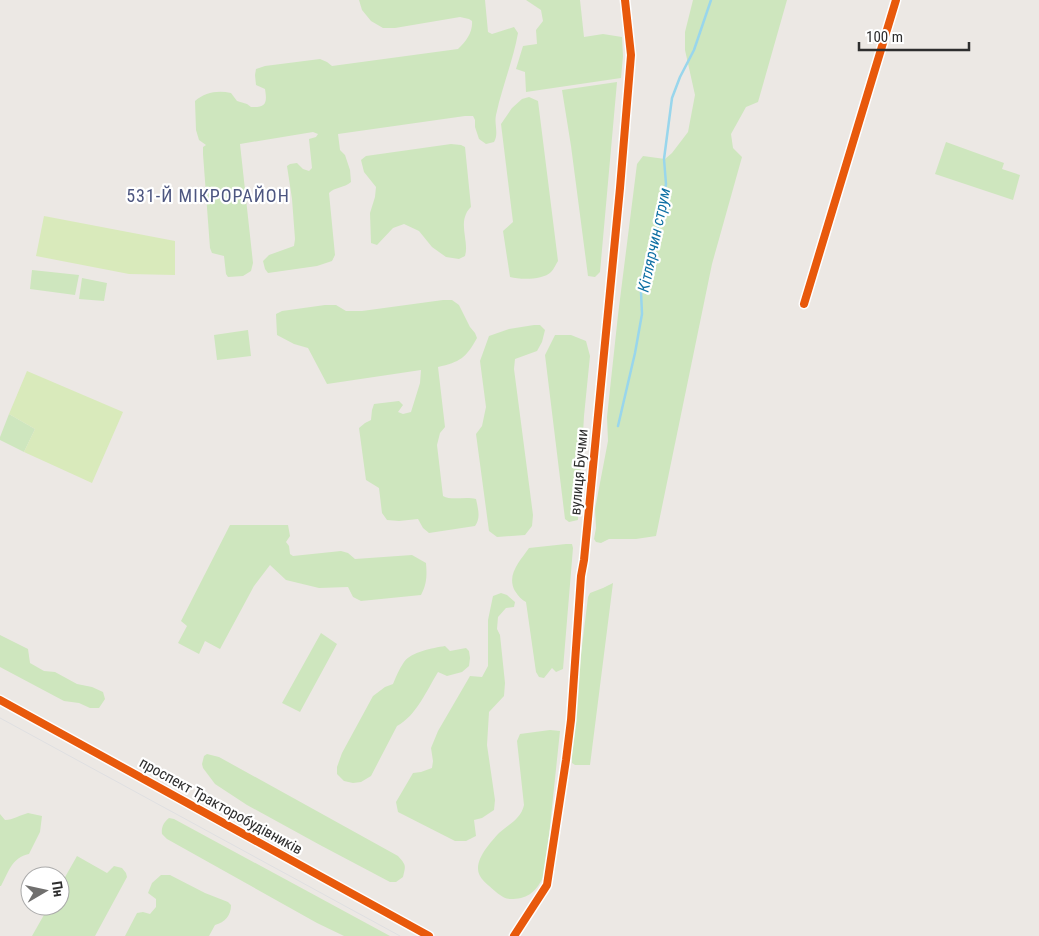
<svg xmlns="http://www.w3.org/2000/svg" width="1039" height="936" font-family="'Roboto Condensed',sans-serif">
	<rect width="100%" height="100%" fill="#ece8e4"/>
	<path fill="#cee6be" d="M 359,0 L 485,0 L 488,32 L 492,34 L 514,27 L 518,33 C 513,61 502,87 496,115 C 494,124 499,134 494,142 L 486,144 L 479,139 L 475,127 L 475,120 L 473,116 L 465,116 L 338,134 L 340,150 L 345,155 L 350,170 L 351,182 C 344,188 335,187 329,193 L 335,255 L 332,261 L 317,266 L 268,273 L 265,269 L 263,261 L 269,255 L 294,246 L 295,239 L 292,199 L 287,166 L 290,164 L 297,163 L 303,169 L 309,171 L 312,168 L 309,139 L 316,137 L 318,134 L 313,132 L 240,144 L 253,263 L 251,271 L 243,276 L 228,277 L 226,274 L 224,256 L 212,253 L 210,248 L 203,154 L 203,147 L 206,145 L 199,140 L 196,130 L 195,101 C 205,92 218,90 231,93 L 237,101 L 247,104 L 251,107 C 267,108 267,102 265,89 L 256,85 L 255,75 L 256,69 L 265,66 L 320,59 L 327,62 L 332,66 L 458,49 C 466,42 473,32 472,21 L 469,19 L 460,17 L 395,28 L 383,28 L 371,21 L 362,10 Z
		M 526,0 L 580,0 L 584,37 L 603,34 L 622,37 L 623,56 L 621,78 L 526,92 L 525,72 L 516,69 L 523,46 L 537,44 L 536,30 L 543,21 L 541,10 Z
		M 693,0 L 787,0 L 758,102 L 746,107 L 731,134 L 733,148 L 742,157 L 712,264 L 656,536 L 636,539 L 609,539 L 601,543 L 596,542 L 594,539 L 596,528 L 595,509 L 608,441 L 607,417 L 618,315 L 637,164 L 643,156 L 665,159 L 672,153 L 688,132 L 695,95 L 685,50 L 685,32 Z
		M 617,82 L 600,272 L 595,277 L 588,276 L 571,146 L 562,90 Z
		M 529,97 L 538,101 L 558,261 C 556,264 554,269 551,272 C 543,280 521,280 510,277 L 503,231 L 513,222 L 501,124 L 512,108 L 522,99 Z
		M 946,142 L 1004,163 L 1002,169 L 1020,175 L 1013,200 L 935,174 Z
		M 451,144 L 461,145 L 465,147 L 471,207 C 469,209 467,211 466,214 C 460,227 469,243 465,256 L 459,259 L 446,257 L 432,247 L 419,231 L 404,224 L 393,228 L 377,245 L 371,243 L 370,213 L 375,197 L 376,187 L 364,172 L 361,160 L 366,156 Z
		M 32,270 L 79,275 L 75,295 L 30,289 Z
		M 82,278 L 107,283 L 104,301 L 79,299 Z
		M 443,300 L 452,300 L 459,305 L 470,327 L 475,333 L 477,338 C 466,358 460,362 438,367 L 445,427 L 440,433 L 437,445 L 443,496 C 452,501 465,496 476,499 C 478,509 481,518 475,526 L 429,533 L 423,528 L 418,519 L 399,521 L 387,520 L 382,513 L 379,488 L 366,480 L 359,428 L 365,423 L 371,420 L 372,410 L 374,404 L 399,401 L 403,405 L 398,412 L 403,414 L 411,412 L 420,383 L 421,370 L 327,384 L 308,348 L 294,344 L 277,335 L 276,314 L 282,311 L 325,305 L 336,305 L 346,311 L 362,311 Z
		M 534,325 L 540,325 L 545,330 L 542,342 L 537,351 L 515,359 L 514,369 L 533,515 L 532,526 L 525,535 L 497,537 L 489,531 L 476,434 L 482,426 L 486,407 L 480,361 L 489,336 L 509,329 Z
		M 248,330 L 251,356 L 217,360 L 214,335 Z
		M 555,335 L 571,335 L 586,341 L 590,356 L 584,416 L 578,520 L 569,522 L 565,519 L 545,355 Z
		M 9,414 L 35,429 L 24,452 L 0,440 L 0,437 Z
		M 230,525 L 288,525 L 290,536 L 286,542 L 289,546 L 290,554 L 293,556 L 341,551 L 348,553 L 355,559 L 412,555 L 426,563 C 427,575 427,584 421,595 L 361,601 L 353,597 L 348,587 L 319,588 L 286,580 L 270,565 L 254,586 L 220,649 L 205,641 L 199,654 L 178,643 L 187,626 L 181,621 Z
		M 566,544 L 572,544 L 573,548 L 563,669 L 556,672 L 552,668 L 544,678 L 539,677 L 536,672 L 526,602 C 522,600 518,596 515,591 C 506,575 520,561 529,548 Z
		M 613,583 L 590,765 L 575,765 L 572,763 L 571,750 L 576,695 L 588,597 L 590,593 L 603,588 Z
		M 501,593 L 507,595 L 515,602 L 514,607 L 506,608 L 498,617 L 497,629 L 500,635 L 505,683 L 504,696 L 489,712 L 487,745 L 495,800 L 494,810 L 482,818 L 474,820 L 476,836 L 466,841 L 455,841 L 398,812 L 396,802 L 413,773 L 421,772 L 432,768 L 433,761 L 431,748 L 438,731 L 470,676 L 482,677 L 488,666 L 488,620 L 493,596 Z
		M 321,633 L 337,644 L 300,712 L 282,703 Z
		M 0,635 L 28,649 L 30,663 L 44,671 L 55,672 L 77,684 L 92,687 L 103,692 L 105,699 L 99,708 L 90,708 L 79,703 L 64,701 L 0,667 Z
		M 445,646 L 450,651 L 466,648 L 469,651 L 470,658 L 469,666 L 462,672 L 447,676 L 438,672 C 427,690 416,716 397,726 L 371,776 L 361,782 L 353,783 L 344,781 L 337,774 L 337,767 L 342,753 L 373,696 L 385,687 L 393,684 C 396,677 399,669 404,662 C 411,652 433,648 445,646 Z
		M 550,730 L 560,731 L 545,874 C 539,885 534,895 521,898 C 509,900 506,900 496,892 C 491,887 484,883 480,876 C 472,862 490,843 499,833 C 509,824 521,819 524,805 L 517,741 L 520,734 Z
		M 207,754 L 219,757 L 398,856 C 406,865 406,865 403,877 L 396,882 L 390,882 L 320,845 L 247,805 L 215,784 L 203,768 L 202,764 L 204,756 Z
		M 28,813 L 42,816 L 40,832 L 29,854 C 12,857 8,873 1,886 L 0,886 L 0,814 L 5,820 C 13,820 20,815 28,813 Z
		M 169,818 L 174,819 L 390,936 L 344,936 L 317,923 L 167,839 L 162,834 C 161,827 164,822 169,818 Z
		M 77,856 L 107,873 L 114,866 L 122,868 L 126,873 L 127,877 L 95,936 L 32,936 L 49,906 L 60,906 L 60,886 Z
		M 161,875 L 170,875 L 205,893 L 228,902 L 231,905 C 231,916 225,922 215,925 L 209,936 L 125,936 L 137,913 L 143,912 L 150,914 L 156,907 L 156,899 L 148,893 L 152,883 Z"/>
	<path fill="#d9eabb" d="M 44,216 L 175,241 L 175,275 L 129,274 L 36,256 Z
		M 27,371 L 123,412 L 92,483 L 24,452 L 35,429 L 9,414 Z"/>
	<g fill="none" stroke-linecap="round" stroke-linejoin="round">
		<path stroke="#99d6ec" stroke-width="2.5" d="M 618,426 L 635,353 L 642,314 L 641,292 L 651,261 L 666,184 L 664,159 L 672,98 L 680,77 L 694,50 L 711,0"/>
		<g stroke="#c5c4c5" stroke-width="8">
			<path id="minor" d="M 804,304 L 896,0"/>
		</g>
		<g stroke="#c5c4c5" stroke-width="10">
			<path id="tertiary" d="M 0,700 L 429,936
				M 514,936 L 547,885 L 566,760 L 571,720 L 581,576 L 584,560 L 620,188 L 631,55 L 625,0"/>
		</g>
		<use href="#minor" stroke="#fcfcfb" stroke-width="5.5"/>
		<use href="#tertiary" stroke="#fcfcfb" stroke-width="8"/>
		<path stroke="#dfdfe1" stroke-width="1" d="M 0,718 L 400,936"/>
		<g stroke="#fff" stroke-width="11">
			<path id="cycleway" d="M 804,304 L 896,0
				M 0,700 L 429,936
				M 514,936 L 547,885 L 566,760 L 571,720 L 581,576 L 584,560 L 620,188 L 631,55 L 625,0"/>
		</g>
		<use href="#cycleway" stroke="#e8590c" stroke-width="8"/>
	</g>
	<g text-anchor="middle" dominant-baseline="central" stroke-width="4.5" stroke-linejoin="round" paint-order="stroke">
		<g font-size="15" fill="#2e2e2e" stroke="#fff">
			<text transform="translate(579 472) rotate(-85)">вулиця Бучми</text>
			<text transform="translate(221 806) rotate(29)">проспект Тракторобудівників</text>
		</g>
		<g font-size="16" font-style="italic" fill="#0d6fa3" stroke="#fff">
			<text transform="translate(654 240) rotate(-78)">Кітлярчин струм</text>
		</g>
		<g font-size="18" letter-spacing="1" fill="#4d5680" stroke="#fff">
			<text x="208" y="195">531-Й МІКРОРАЙОН</text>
		</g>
	</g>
	<g transform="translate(45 891) rotate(81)"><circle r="24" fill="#ffffff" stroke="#ababab"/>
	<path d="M0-4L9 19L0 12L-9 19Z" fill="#706f6e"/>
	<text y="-8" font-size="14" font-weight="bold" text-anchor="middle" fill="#2e2e2e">Пн</text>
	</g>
	<path d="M859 42v8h110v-8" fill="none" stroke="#2e2e2e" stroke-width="2.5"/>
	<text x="866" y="42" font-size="15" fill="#2e2e2e" stroke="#ffffff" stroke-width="4" paint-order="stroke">100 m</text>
</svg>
